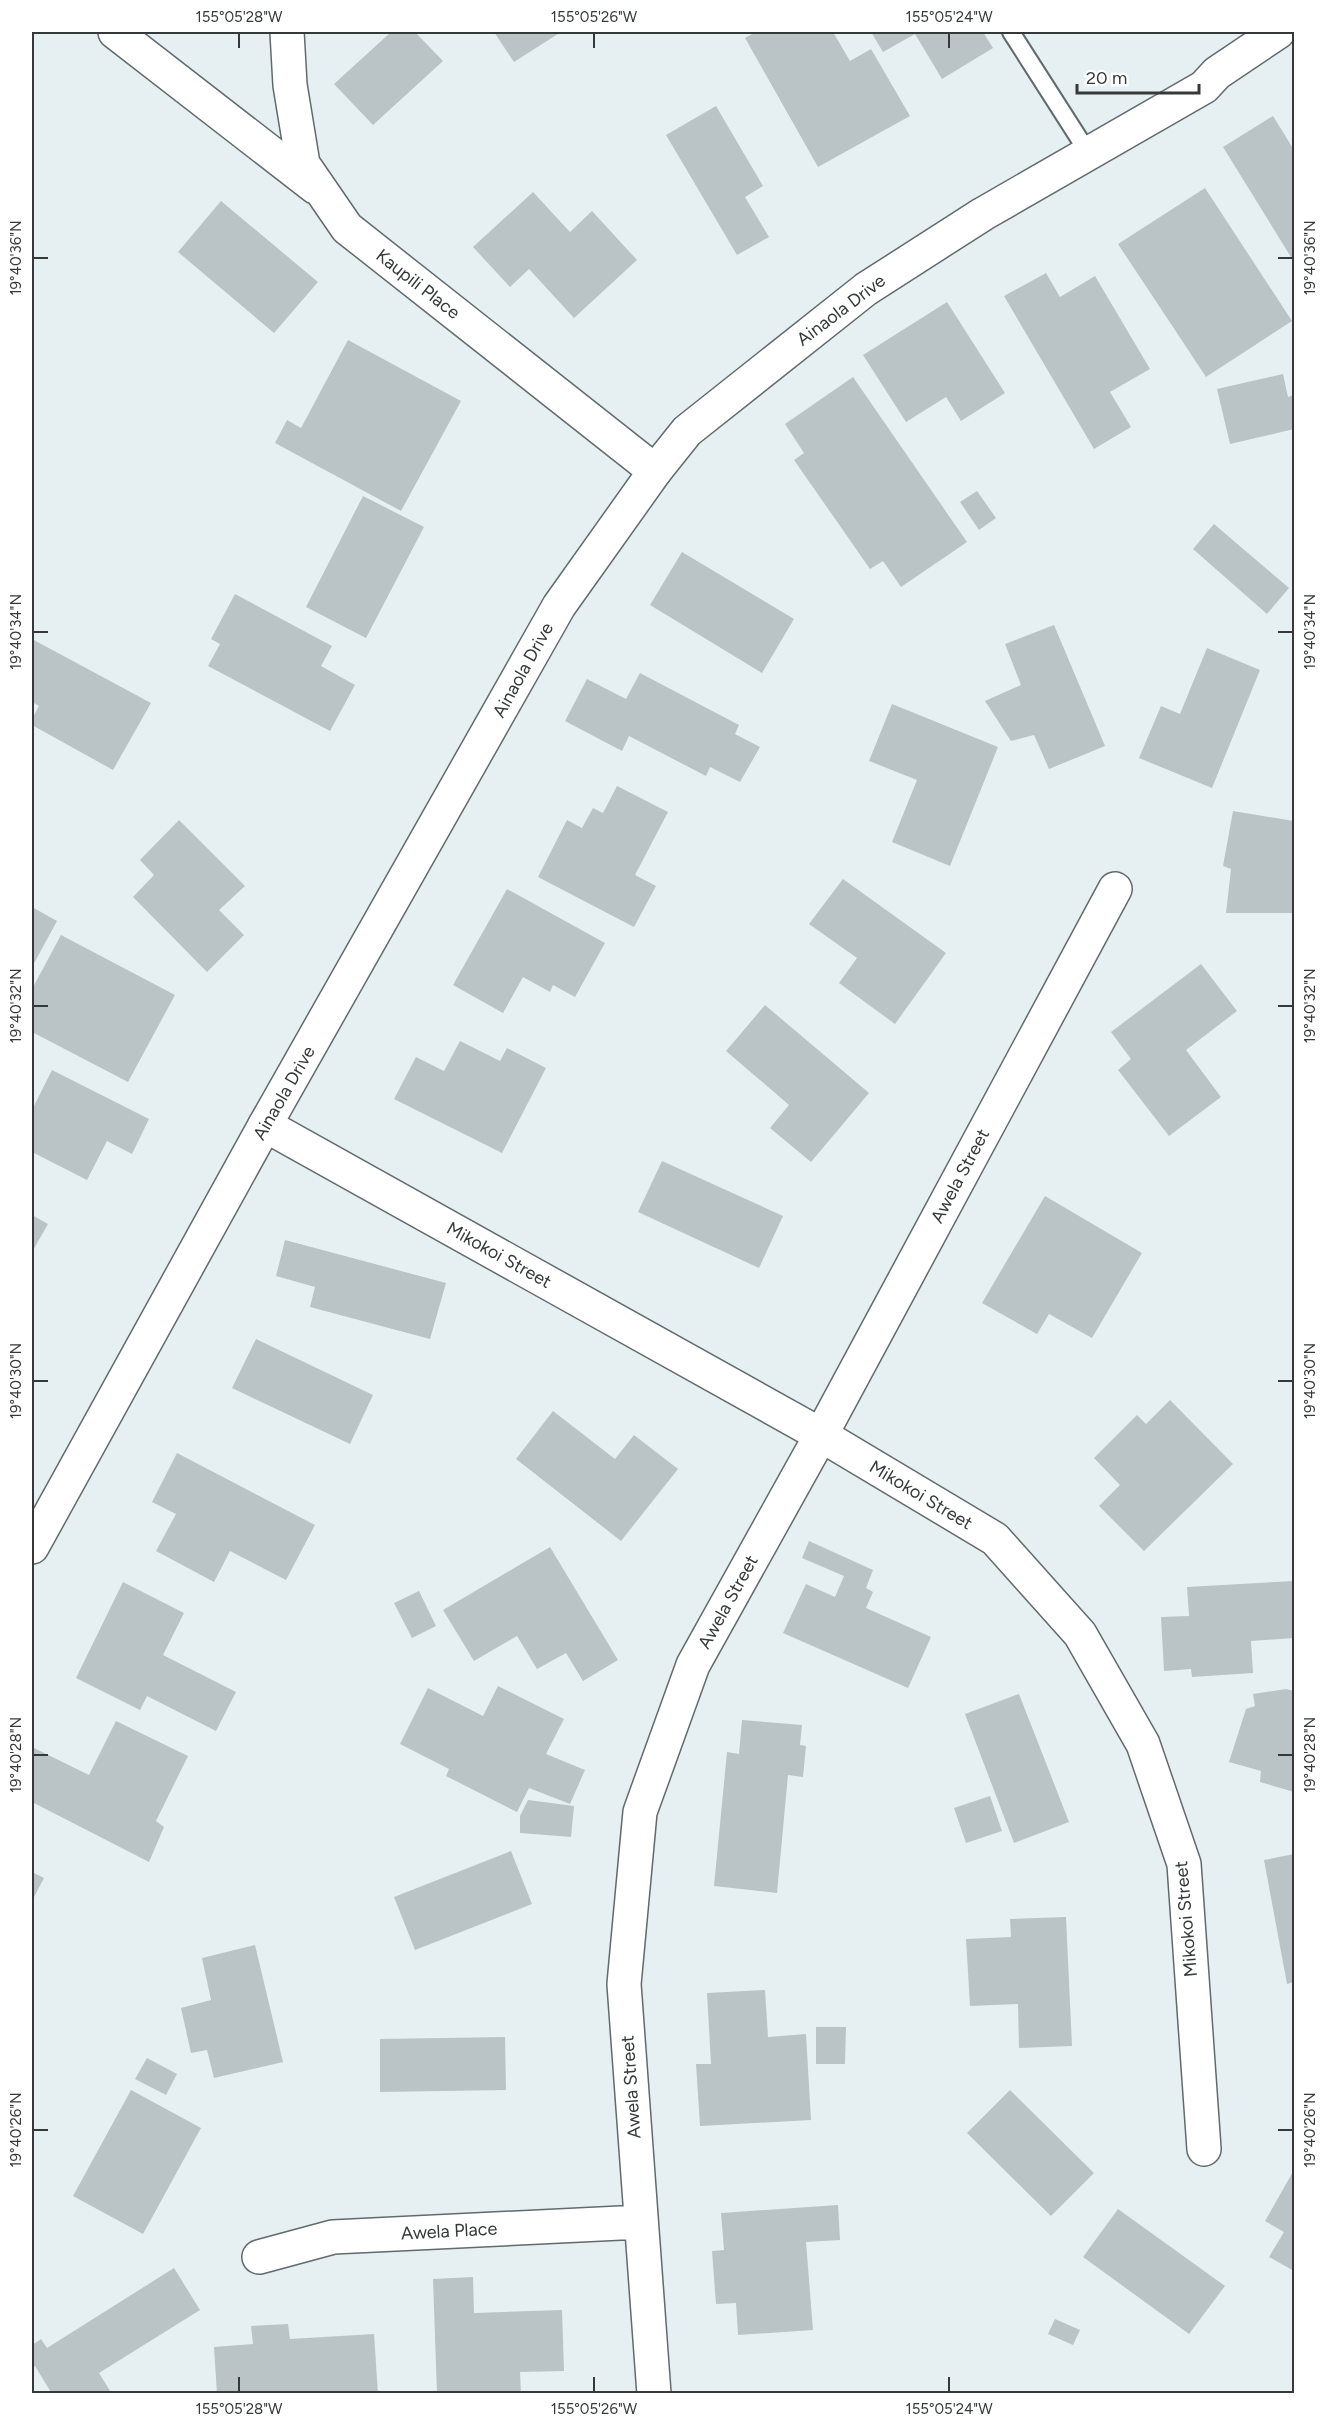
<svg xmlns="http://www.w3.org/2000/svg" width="1326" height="2425" font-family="Figtree,sans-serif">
	<rect width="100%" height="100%" fill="#e6f0f3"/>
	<path fill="#bac4c6" d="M 391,32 L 415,32 L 443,61 L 373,125 L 334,84 Z
		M 494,32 L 561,32 L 514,62 Z
		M 756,32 L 833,32 L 850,61 L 871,49 L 910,116 L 818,167 L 745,38 Z
		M 871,32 L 983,32 L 993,48 L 942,79 L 915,34 L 883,52 Z
		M 716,106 L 763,186 L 745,197 L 769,237 L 737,255 L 666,135 Z
		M 1273,116 L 1294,150 L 1294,262 L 1223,147 Z
		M 1205,188 L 1292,321 L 1206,377 L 1118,244 Z
		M 533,192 L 570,232 L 592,211 L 637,260 L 574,318 L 529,269 L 510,287 L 473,247 Z
		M 221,201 L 318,282 L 274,333 L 178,252 Z
		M 1046,273 L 1060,297 L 1095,276 L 1150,369 L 1110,392 L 1131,427 L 1094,449 L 1004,296 Z
		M 947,302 L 1005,393 L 961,421 L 946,397 L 906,422 L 863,355 Z
		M 348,340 L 461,401 L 401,511 L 275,443 L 287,420 L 301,428 Z
		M 1283,374 L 1288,397 L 1294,395 L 1294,429 L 1230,444 L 1217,389 Z
		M 853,377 L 967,542 L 901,587 L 883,561 L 870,569 L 794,460 L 804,453 L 785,424 Z
		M 977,491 L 996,518 L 979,530 L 960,502 Z
		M 363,496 L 424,527 L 366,638 L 306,607 Z
		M 1214,524 L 1289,588 L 1267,614 L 1193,549 Z
		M 682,552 L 794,619 L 762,673 L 650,605 Z
		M 235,594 L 332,646 L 321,666 L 355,685 L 330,731 L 208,666 L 220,644 L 211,639 Z
		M 1054,625 L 1105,746 L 1049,769 L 1034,735 L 1011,741 L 985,701 L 1021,685 L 1005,644 Z
		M 32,639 L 151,703 L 113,770 L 32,725 L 32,719 L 39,706 L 32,702 Z
		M 1207,648 L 1260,670 L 1212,788 L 1139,758 L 1161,706 L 1180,714 Z
		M 640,673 L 739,725 L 735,734 L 760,747 L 740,782 L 710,767 L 706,776 L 629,736 L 622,751 L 565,721 L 587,679 L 626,699 Z
		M 892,704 L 998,747 L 950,866 L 892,842 L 917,780 L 869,761 Z
		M 617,786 L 668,812 L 635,875 L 656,886 L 634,927 L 538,877 L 567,820 L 582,828 L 593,808 L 603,813 Z
		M 1233,811 L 1294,821 L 1294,913 L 1226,913 L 1231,869 L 1223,866 Z
		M 179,820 L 245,886 L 219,910 L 244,935 L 207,972 L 133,897 L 154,875 L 140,860 Z
		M 843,879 L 946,953 L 895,1024 L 839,983 L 857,958 L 809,924 Z
		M 507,889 L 605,943 L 575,997 L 553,985 L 550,992 L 523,977 L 503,1013 L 453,985 Z
		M 32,907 L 57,921 L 32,967 Z
		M 61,935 L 175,995 L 128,1082 L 32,1032 L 32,989 Z
		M 1201,964 L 1237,1011 L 1186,1050 L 1221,1097 L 1169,1136 L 1118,1070 L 1131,1059 L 1111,1032 Z
		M 765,1005 L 869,1093 L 811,1162 L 770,1128 L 789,1105 L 726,1051 Z
		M 460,1041 L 500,1061 L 507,1048 L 546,1068 L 502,1153 L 394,1099 L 416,1057 L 444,1071 Z
		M 52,1070 L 149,1119 L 132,1154 L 107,1141 L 87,1180 L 32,1152 L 32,1110 Z
		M 662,1161 L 783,1216 L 759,1268 L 638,1212 Z
		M 1045,1196 L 1142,1253 L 1092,1338 L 1049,1314 L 1037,1334 L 982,1303 Z
		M 32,1215 L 48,1224 L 32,1252 Z
		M 285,1240 L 446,1283 L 430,1339 L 310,1307 L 315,1287 L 276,1276 Z
		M 256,1339 L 373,1395 L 350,1444 L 232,1388 Z
		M 1170,1400 L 1233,1464 L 1144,1551 L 1099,1506 L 1120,1485 L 1094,1458 L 1137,1415 L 1146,1424 Z
		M 553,1411 L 615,1459 L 634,1435 L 678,1469 L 621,1541 L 516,1459 Z
		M 177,1453 L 315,1525 L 286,1580 L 230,1551 L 214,1582 L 156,1551 L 176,1514 L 152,1502 Z
		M 809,1541 L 873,1570 L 866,1588 L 873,1592 L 866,1608 L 931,1637 L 908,1688 L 783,1633 L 806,1584 L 835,1597 L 844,1576 L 802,1558 Z
		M 550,1547 L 618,1660 L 583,1681 L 566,1653 L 537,1669 L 517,1636 L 474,1661 L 443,1610 Z
		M 1294,1581 L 1294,1638 L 1251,1641 L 1253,1673 L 1192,1677 L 1191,1669 L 1164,1671 L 1161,1617 L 1189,1616 L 1187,1587 Z
		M 123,1582 L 184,1613 L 163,1655 L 236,1692 L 216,1731 L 147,1696 L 140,1710 L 76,1678 Z
		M 419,1591 L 436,1626 L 412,1638 L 394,1603 Z
		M 498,1686 L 564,1719 L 546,1754 L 585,1770 L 570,1804 L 529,1788 L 517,1812 L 446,1776 L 449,1769 L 400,1744 L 428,1688 L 483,1716 Z
		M 1286,1689 L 1294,1691 L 1294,1792 L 1260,1782 L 1261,1771 L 1229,1762 L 1246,1709 L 1255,1706 L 1253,1694 Z
		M 1019,1694 L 1069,1822 L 1014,1843 L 965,1714 Z
		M 742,1720 L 802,1725 L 800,1745 L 806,1746 L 803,1777 L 788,1775 L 777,1893 L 714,1886 L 727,1752 L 739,1754 Z
		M 116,1721 L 188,1756 L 156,1821 L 164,1827 L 149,1862 L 32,1802 L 32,1747 L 89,1775 Z
		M 990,1796 L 1002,1831 L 966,1843 L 954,1808 Z
		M 528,1800 L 574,1806 L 571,1837 L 520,1833 L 520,1816 Z
		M 511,1851 L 532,1904 L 415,1950 L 394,1897 Z
		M 1294,1854 L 1294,1982 L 1287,1984 L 1264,1860 Z
		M 32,1872 L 44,1878 L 32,1901 Z
		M 1066,1917 L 1072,2046 L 1019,2048 L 1018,2004 L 970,2006 L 966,1939 L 1011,1937 L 1010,1919 Z
		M 255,1945 L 283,2062 L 214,2078 L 207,2050 L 191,2053 L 181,2008 L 211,2000 L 202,1958 Z
		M 765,1990 L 768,2037 L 806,2034 L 811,2120 L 700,2126 L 696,2064 L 711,2064 L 707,1993 Z
		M 816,2027 L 846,2027 L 845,2064 L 816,2064 Z
		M 505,2037 L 506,2090 L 380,2092 L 380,2039 Z
		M 147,2058 L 177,2074 L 166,2095 L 135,2079 Z
		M 131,2090 L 201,2128 L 143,2234 L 73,2196 Z
		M 1010,2090 L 1094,2173 L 1051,2216 L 967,2133 Z
		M 1294,2170 L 1294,2271 L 1269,2257 L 1284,2232 L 1265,2221 Z
		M 838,2205 L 840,2240 L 806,2242 L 813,2330 L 738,2335 L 736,2303 L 716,2304 L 712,2251 L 724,2250 L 721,2213 Z
		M 1118,2209 L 1225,2286 L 1189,2334 L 1083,2257 Z
		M 174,2268 L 200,2310 L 99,2373 L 112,2394 L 52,2394 L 35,2366 L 32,2369 L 32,2345 L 41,2339 L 47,2348 Z
		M 473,2277 L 474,2313 L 562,2310 L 564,2371 L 520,2372 L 521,2394 L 437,2394 L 433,2279 Z
		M 1055,2319 L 1080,2330 L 1073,2345 L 1048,2334 Z
		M 288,2324 L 290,2339 L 374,2334 L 378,2394 L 217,2394 L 214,2347 L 253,2344 L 251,2326 Z"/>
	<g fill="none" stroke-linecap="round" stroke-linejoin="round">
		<g stroke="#616a6c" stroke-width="20">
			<path id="service" d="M 1011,32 L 1089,154"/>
		</g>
		<g stroke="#616a6c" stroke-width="36">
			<path id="minor" d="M 115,32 L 315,187
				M 287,32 L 290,85 L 303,164 L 347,228 L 655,471
				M 265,1125 L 821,1435 L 995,1539 L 1080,1634 L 1143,1744 L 1184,1864 L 1204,2149
				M 259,2257 L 333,2237 L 641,2222
				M 654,2394 L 624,1984 L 640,1812 L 693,1665 L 821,1435 L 1115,889"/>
		</g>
		<g stroke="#616a6c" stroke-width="36">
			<path id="tertiary" d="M 32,1547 L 265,1125 L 559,606 L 655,471 L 687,431 L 866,289 L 983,214 L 1204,87 L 1217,73 L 1278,32"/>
		</g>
		<use href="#service" stroke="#fff" stroke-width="16"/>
		<use href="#minor" stroke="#fff" stroke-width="33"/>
		<use href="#tertiary" stroke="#fff" stroke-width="33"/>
	</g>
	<path fill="none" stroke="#36393a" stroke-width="2" d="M 239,33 L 239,48M 594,33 L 594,48M 949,33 L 949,48M 33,258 L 48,258M 1278,258 L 1293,258M 33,632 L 48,632M 1278,632 L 1293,632M 33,1006 L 48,1006M 1278,1006 L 1293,1006M 33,1381 L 48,1381M 1278,1381 L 1293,1381M 33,1755 L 48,1755M 1278,1755 L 1293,1755M 33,2130 L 48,2130M 1278,2130 L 1293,2130M 239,2377 L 239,2392M 594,2377 L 594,2392M 949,2377 L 949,2392"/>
	<g text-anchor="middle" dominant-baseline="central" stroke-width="6" stroke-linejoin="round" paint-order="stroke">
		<g font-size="18" fill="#36393a" stroke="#fff">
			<text transform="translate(418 284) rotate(38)">Kaupili Place</text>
			<text transform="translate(841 310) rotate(-37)">Ainaola Drive</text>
			<text transform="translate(523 670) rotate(-61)">Ainaola Drive</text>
			<text transform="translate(284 1093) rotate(-60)">Ainaola Drive</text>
			<text transform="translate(960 1176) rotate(-62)">Awela Street</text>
			<text transform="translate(499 1255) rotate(29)">Mikokoi Street</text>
			<text transform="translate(921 1495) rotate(31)">Mikokoi Street</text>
			<text transform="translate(728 1602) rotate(-61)">Awela Street</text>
			<text transform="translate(1186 1919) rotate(-95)">Mikokoi Street</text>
			<text transform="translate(631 2087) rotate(-94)">Awela Street</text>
			<text transform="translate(449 2231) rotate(-3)">Awela Place</text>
		</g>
	</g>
	<rect width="1326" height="2425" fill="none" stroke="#ffffff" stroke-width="66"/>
	<path d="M1077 84v9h122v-9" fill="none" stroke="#36393a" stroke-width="3"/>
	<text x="1086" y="84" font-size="18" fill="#36393a" stroke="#ffffff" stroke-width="4.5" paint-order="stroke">20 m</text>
	<rect x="33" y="33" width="1260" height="2359" fill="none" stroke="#36393a" stroke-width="2"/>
	<g font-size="15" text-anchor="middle" fill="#36393a">
		<text x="239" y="22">155°05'28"W</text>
		<text x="594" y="22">155°05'26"W</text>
		<text x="949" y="22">155°05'24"W</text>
		<text transform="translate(16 258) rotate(-90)" y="5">19°40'36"N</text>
		<text transform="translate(1310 258) rotate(-90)" y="5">19°40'36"N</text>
		<text transform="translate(16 632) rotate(-90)" y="5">19°40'34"N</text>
		<text transform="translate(1310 632) rotate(-90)" y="5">19°40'34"N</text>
		<text transform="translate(16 1006) rotate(-90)" y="5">19°40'32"N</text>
		<text transform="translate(1310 1006) rotate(-90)" y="5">19°40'32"N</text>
		<text transform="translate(16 1381) rotate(-90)" y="5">19°40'30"N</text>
		<text transform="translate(1310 1381) rotate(-90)" y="5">19°40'30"N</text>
		<text transform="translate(16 1755) rotate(-90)" y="5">19°40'28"N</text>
		<text transform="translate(1310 1755) rotate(-90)" y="5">19°40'28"N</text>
		<text transform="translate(16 2130) rotate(-90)" y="5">19°40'26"N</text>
		<text transform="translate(1310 2130) rotate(-90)" y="5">19°40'26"N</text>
		<text x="239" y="2414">155°05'28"W</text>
		<text x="594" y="2414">155°05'26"W</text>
		<text x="949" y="2414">155°05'24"W</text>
	</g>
</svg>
